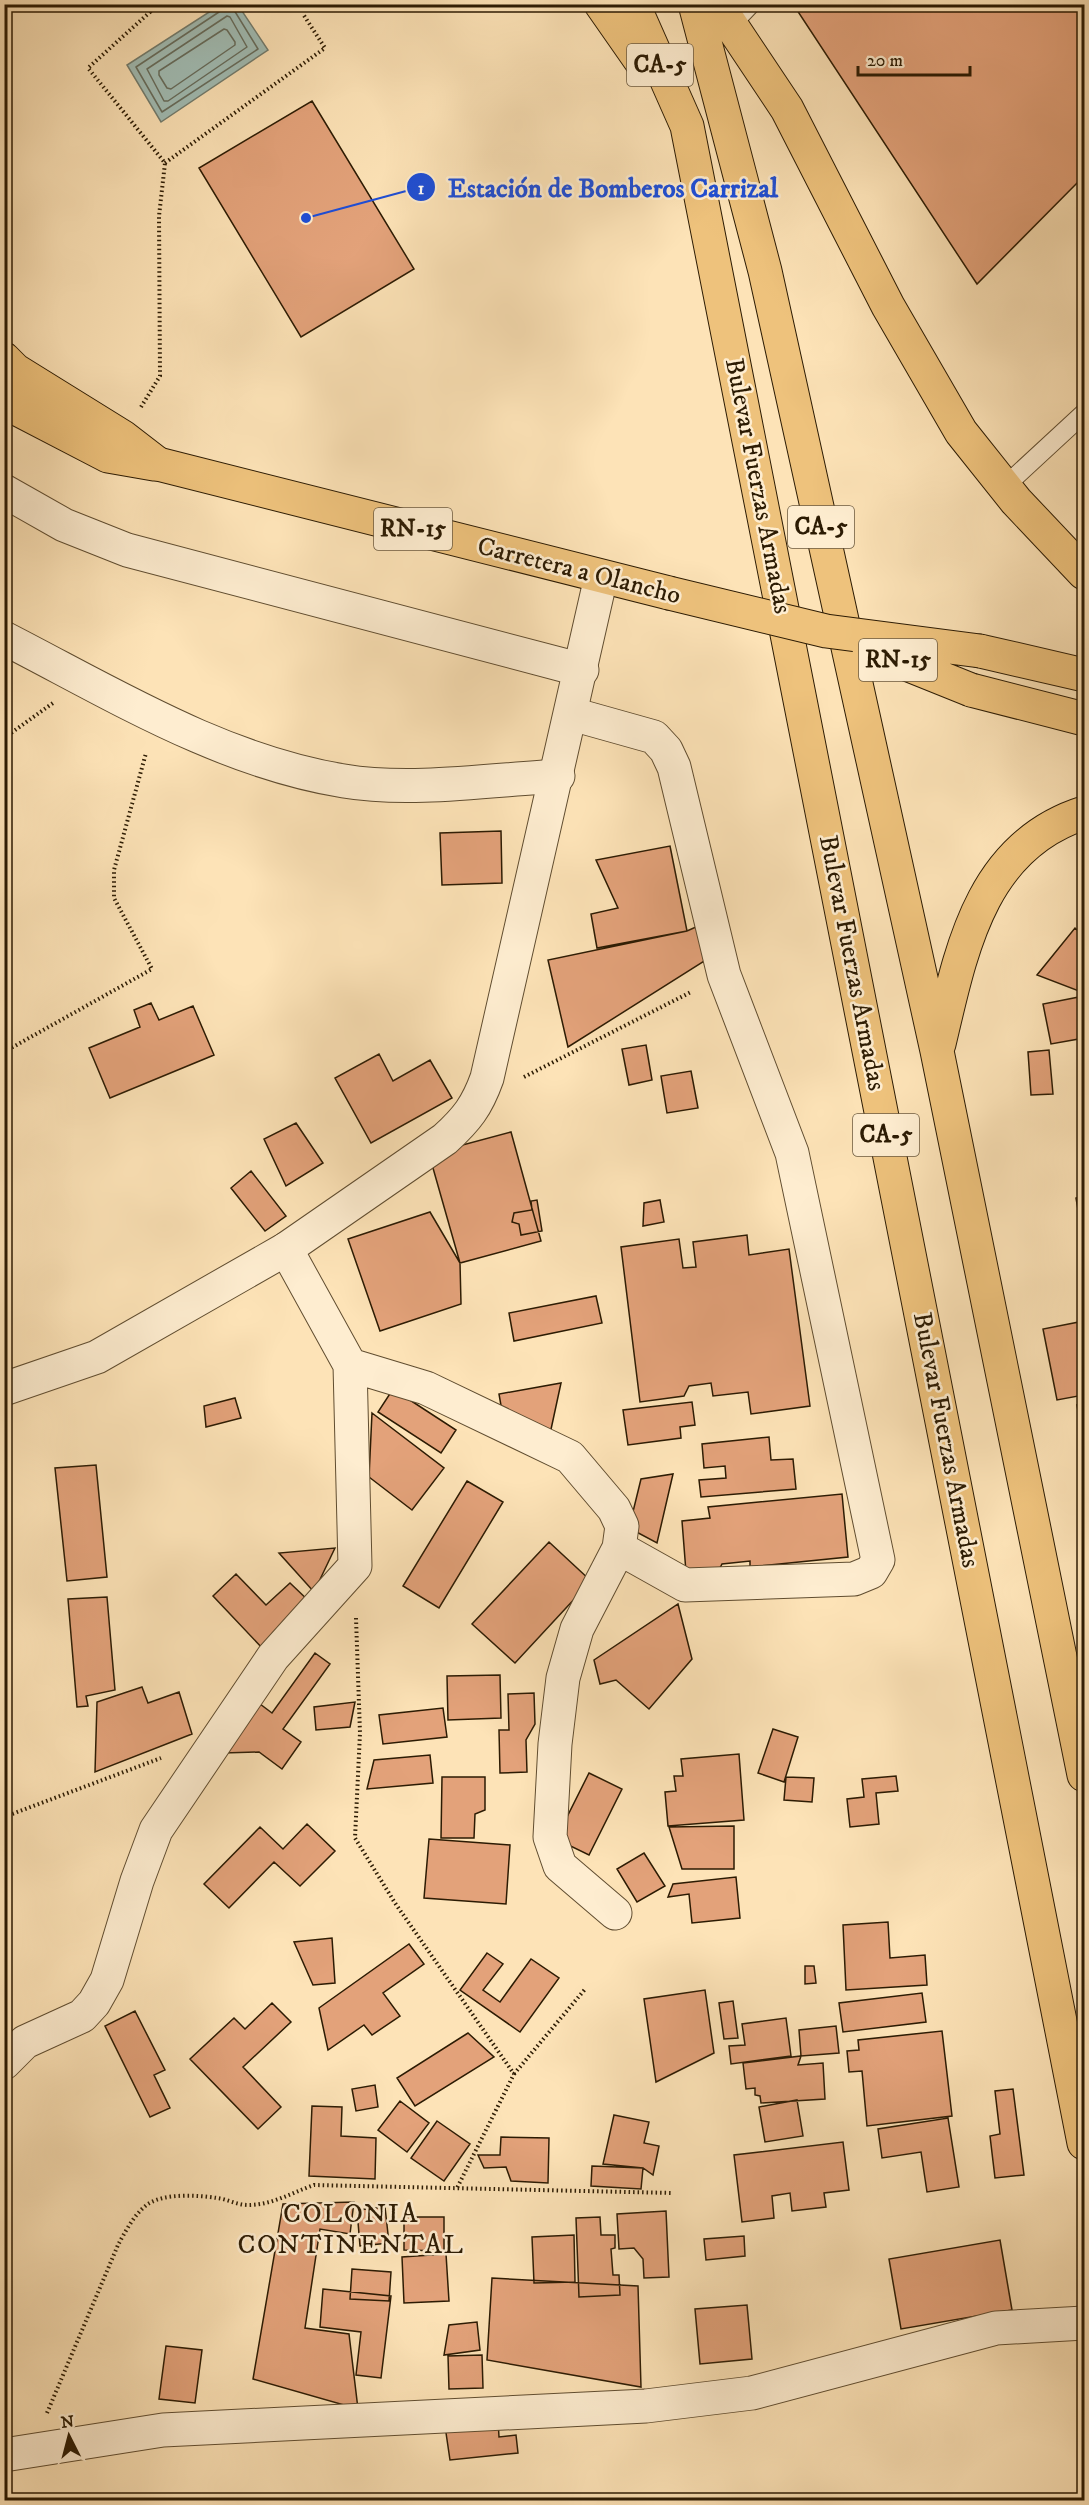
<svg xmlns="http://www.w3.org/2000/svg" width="1089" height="2505" font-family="'IM FELL DW Pica',serif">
	<rect width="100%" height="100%" fill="#fde3b7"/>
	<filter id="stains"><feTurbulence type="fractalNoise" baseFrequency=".00333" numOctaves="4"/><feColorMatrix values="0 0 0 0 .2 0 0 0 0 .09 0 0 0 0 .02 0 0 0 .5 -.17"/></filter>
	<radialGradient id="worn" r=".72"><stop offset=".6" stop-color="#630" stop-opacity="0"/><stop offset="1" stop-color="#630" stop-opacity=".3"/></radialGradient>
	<path fill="#a1bdb5" stroke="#727c6e" stroke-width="1.5" d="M 220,5 L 238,5 L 268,50 L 161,122 L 127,65 Z"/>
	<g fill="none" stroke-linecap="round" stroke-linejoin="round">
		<path stroke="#666c5c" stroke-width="1.5" d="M 222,4 L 219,12 L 136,67 L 162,112 L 258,49 L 234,10 L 233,4
			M 227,16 L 230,17 L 247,47 L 168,101 L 164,101 L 147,69 Z
			M 224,29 L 227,30 L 235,42 L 235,45 L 171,89 L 167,88 L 159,75 L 159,71 Z"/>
	</g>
	<path fill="#e3a27a" stroke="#2c1b03" stroke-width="1.5" d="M 793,4 L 1084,4 L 1084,176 L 977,284 Z
		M 312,101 L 414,269 L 301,337 L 199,168 Z
		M 501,831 L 502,883 L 442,885 L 440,833 Z
		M 670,846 L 687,931 L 597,948 L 591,914 L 618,908 L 596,860 Z
		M 698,926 L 706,960 L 568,1047 L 548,960 L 687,931 Z
		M 1075,928 L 1084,936 L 1084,993 L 1037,975 Z
		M 1084,996 L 1084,1038 L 1051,1044 L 1043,1004 Z
		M 151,1003 L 159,1020 L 193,1006 L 214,1055 L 110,1098 L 89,1048 L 140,1027 L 134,1010 Z
		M 646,1045 L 652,1080 L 629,1085 L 622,1049 Z
		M 1049,1050 L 1053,1094 L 1031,1095 L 1028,1052 Z
		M 379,1054 L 393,1081 L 430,1060 L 452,1098 L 371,1143 L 335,1078 Z
		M 691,1071 L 698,1108 L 667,1113 L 661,1076 Z
		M 296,1123 L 323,1163 L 286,1186 L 264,1139 Z
		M 511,1132 L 541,1241 L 460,1263 L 429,1154 Z
		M 251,1171 L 286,1216 L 265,1231 L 231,1188 Z
		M 1084,1196 L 1084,1244 L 1076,1198 Z
		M 537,1200 L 542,1231 L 521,1235 L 519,1224 L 512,1222 L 514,1213 L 532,1210 L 531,1201 Z
		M 660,1200 L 664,1222 L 643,1226 L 644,1203 Z
		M 430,1212 L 460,1263 L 461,1304 L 380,1331 L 348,1239 Z
		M 747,1235 L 749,1255 L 789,1249 L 810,1406 L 751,1414 L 748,1392 L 713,1396 L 711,1383 L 689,1386 L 684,1396 L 640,1402 L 621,1247 L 679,1239 L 683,1268 L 696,1267 L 693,1242 Z
		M 596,1296 L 602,1323 L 514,1341 L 509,1313 Z
		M 1084,1321 L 1084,1395 L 1057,1400 L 1043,1329 Z
		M 561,1383 L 550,1434 L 504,1423 L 499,1394 Z
		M 393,1389 L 456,1430 L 441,1453 L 378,1412 Z
		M 235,1398 L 241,1418 L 206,1427 L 204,1406 Z
		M 692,1402 L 695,1425 L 680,1427 L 681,1438 L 628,1445 L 623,1410 Z
		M 1084,1404 L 1084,1445 L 1077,1405 Z
		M 372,1413 L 444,1468 L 412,1510 L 369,1477 Z
		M 769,1437 L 771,1460 L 793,1459 L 796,1489 L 701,1497 L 699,1480 L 726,1478 L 725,1466 L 704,1468 L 702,1444 Z
		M 96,1465 L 107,1577 L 67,1581 L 55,1468 Z
		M 673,1474 L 657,1543 L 629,1528 L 641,1479 Z
		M 467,1481 L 503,1502 L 439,1608 L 403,1586 Z
		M 842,1494 L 848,1557 L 750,1567 L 750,1561 L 722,1564 L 719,1570 L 686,1572 L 682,1521 L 710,1518 L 708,1507 Z
		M 549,1542 L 591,1581 L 515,1663 L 472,1624 Z
		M 335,1548 L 314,1592 L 279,1553 Z
		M 236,1574 L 266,1605 L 290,1583 L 312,1604 L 264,1650 L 213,1596 Z
		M 107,1597 L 115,1690 L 86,1696 L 88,1706 L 77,1707 L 68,1599 Z
		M 678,1604 L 692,1659 L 649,1709 L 616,1680 L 600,1684 L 594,1660 Z
		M 315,1653 L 330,1664 L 283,1729 L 301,1742 L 282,1769 L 259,1752 L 224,1753 L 260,1704 L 272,1713 Z
		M 500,1675 L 501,1718 L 448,1720 L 447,1676 Z
		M 142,1687 L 148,1703 L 179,1692 L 192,1734 L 95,1772 L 97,1702 Z
		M 534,1693 L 535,1724 L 526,1740 L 527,1772 L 500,1773 L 499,1730 L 509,1730 L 508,1694 Z
		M 355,1702 L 350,1727 L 316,1730 L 314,1707 Z
		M 443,1708 L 447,1737 L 383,1744 L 379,1715 Z
		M 773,1729 L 798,1737 L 784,1782 L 758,1773 Z
		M 739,1754 L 744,1820 L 668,1826 L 665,1792 L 676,1791 L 674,1776 L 683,1776 L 681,1759 Z
		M 430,1755 L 433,1783 L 367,1789 L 374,1760 Z
		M 589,1773 L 622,1789 L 589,1855 L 556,1839 Z
		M 896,1776 L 898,1791 L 876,1793 L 879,1824 L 850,1827 L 847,1799 L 864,1797 L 862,1779 Z
		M 442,1777 L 485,1777 L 485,1810 L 475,1814 L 474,1838 L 441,1838 Z
		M 786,1777 L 814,1778 L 812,1802 L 784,1800 Z
		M 307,1824 L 335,1851 L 300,1886 L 274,1862 L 229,1908 L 204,1884 L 260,1827 L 283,1849 Z
		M 734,1826 L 734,1869 L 682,1869 L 669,1827 Z
		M 429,1839 L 510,1845 L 506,1904 L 424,1898 Z
		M 644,1853 L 665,1886 L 637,1902 L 617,1869 Z
		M 736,1877 L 740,1918 L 692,1923 L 689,1894 L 668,1897 L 673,1884 Z
		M 888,1922 L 890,1958 L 925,1955 L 927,1985 L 846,1990 L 843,1925 Z
		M 332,1938 L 335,1983 L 313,1985 L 294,1942 Z
		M 409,1944 L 424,1964 L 383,1993 L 400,2016 L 372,2035 L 364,2025 L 328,2050 L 319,2008 Z
		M 487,1953 L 503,1964 L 483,1990 L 500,2002 L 531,1959 L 559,1978 L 520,2032 L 460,1990 Z
		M 805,1966 L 814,1966 L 816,1983 L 805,1984 Z
		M 705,1990 L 714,2053 L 656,2082 L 644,1999 Z
		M 922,1993 L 926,2022 L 843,2032 L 839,2003 Z
		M 733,2001 L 738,2038 L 724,2039 L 719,2003 Z
		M 272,2003 L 291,2022 L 243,2067 L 281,2107 L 258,2129 L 190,2059 L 234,2018 L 245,2029 Z
		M 135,2011 L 165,2070 L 154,2075 L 170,2108 L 150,2117 L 105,2026 Z
		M 786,2018 L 791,2056 L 731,2064 L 729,2046 L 745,2045 L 742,2024 Z
		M 836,2026 L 839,2053 L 801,2056 L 799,2030 Z
		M 942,2031 L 952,2116 L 867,2126 L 862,2071 L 849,2072 L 847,2051 L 859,2050 L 858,2040 Z
		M 468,2033 L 494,2057 L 415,2106 L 397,2078 Z
		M 801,2056 L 798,2065 L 823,2063 L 825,2099 L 761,2103 L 760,2096 L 755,2095 L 755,2088 L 746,2089 L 743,2063 Z
		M 375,2085 L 378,2107 L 356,2111 L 352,2089 Z
		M 1013,2089 L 1024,2175 L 995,2178 L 990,2136 L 1000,2134 L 995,2091 Z
		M 797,2100 L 803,2136 L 765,2142 L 759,2107 Z
		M 400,2101 L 429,2123 L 407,2152 L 378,2130 Z
		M 312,2106 L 342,2107 L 341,2136 L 376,2138 L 375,2179 L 309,2176 Z
		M 614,2115 L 649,2122 L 644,2143 L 659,2146 L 653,2175 L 643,2168 L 603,2164 Z
		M 948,2118 L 959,2187 L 927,2192 L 921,2152 L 882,2158 L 878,2129 Z
		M 437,2121 L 470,2144 L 444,2181 L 411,2158 Z
		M 501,2137 L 549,2138 L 548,2183 L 511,2181 L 506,2167 L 484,2168 L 478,2155 L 500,2155 Z
		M 843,2142 L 849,2190 L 824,2193 L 826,2207 L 792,2211 L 790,2193 L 772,2196 L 774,2218 L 742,2222 L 734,2155 Z
		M 592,2166 L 643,2168 L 641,2189 L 591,2186 Z
		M 354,2202 L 350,2234 L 320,2229 L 305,2328 L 349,2334 L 358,2409 L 253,2379 L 283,2204 Z
		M 385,2207 L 389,2243 L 360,2246 L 357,2210 Z
		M 666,2211 L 669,2277 L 644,2278 L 643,2259 L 634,2248 L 619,2249 L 617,2214 Z
		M 404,2217 L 444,2217 L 444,2251 L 404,2250 Z
		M 600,2217 L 601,2235 L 615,2235 L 615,2248 L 611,2249 L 613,2275 L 619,2275 L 620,2295 L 579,2297 L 576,2218 Z
		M 574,2235 L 575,2282 L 534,2283 L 532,2237 Z
		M 744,2236 L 745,2256 L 706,2260 L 704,2239 Z
		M 1000,2240 L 1012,2310 L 901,2329 L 889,2259 Z
		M 446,2254 L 449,2301 L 404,2303 L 402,2257 Z
		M 352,2269 L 391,2272 L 389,2301 L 350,2299 Z
		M 492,2278 L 638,2286 L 641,2387 L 487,2360 Z
		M 323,2289 L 391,2296 L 381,2378 L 356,2375 L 361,2332 L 320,2327 Z
		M 747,2305 L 752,2359 L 700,2364 L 695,2309 Z
		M 477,2322 L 480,2350 L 444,2355 L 449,2325 Z
		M 166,2346 L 202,2350 L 195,2403 L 159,2399 Z
		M 482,2355 L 483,2388 L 449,2389 L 448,2356 Z
		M 498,2420 L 499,2437 L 516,2435 L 518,2453 L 450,2460 L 445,2426 Z"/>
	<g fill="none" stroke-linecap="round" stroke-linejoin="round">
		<g stroke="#604d30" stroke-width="20">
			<path id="service" d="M 731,25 L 751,4
				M 1004,487 L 1084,413"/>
		</g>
		<g stroke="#604d30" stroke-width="35">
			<path id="minor" d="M 4,491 L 64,525 L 127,550 L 582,670
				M 4,638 C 113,694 221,761 344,781 C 409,792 491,780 558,776
				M 572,714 L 654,737 L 666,750 L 674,767 L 724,975 L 792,1153 L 878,1560 L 871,1572 L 854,1579 L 685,1585 L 619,1548
				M 350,1365 L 426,1388 L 570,1457 L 614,1509 L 622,1526 L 619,1548 L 577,1629 L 563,1678 L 555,1744 L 550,1837 L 560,1866 L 615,1913
				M 4,2063 L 25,2042 L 82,2016 L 94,2003 L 107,1980 L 137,1881 L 156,1830 L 273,1657 L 355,1566 L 350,1365 L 286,1249
				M 4,2455 L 163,2430 L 646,2406 L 752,2393 L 996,2328 L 1084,2323"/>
		</g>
		<g stroke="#604d30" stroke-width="35">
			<path id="tertiary" d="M 4,1389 L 97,1357 L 286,1249 L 445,1139 C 467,1119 477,1106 487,1078 L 601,577"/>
		</g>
		<g stroke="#2c1b03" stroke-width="35">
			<path id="primary" d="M 158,464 L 669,593
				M 980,651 L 1084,675
				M 971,690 L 1084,719"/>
		</g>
		<g stroke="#2c1b03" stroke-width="35">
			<path id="trunk" d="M 601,4 L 645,67
				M 633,4 L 687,126 L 1084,2143
				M 695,4 L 765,271 L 937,1051 L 1084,1775
				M 717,4 L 787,109 L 888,306 L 961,432 L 1016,501 L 1084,573
				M 4,359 L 15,370 L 123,437 L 158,464
				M 4,402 L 108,456 L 154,464
				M 939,1044 C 961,951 980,846 1084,813"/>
		</g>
		<path stroke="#2c1b03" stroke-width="4" stroke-dasharray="1.5 3" stroke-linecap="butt" d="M 146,4 L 150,12 L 160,4
			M 165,163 L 325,48 L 303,14
			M 141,407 L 160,376 L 159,216 L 165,163 L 88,68 L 150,12
			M 4,738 L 53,703
			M 4,1052 L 152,969 L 114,898 L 114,870 L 146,753
			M 524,1077 L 691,992
			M 356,1618 L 360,1733 L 355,1838 L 395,1903 L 514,2074 L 457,2188
			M 4,1817 L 161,1758
			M 514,2074 L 586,1988
			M 47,2413 L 118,2245 C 125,2232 135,2213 148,2204 C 165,2193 197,2195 217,2198 C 227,2199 237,2205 248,2205 C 272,2205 291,2193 314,2185 L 673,2193"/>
		<use href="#service" stroke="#feedd0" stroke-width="18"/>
		<use href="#minor" stroke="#feedd0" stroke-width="33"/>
		<use href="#tertiary" stroke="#feedd0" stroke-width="33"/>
		<use href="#primary" stroke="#eec27c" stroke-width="33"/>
		<use href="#trunk" stroke="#eec27c" stroke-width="33"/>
		<g stroke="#2c1b03" stroke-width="35" stroke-linecap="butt">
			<path id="primary-bridge" d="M 669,593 L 826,631 L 980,651
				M 869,649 L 971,690"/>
		</g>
		<use href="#primary-bridge" stroke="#eec27c" stroke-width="33"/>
	</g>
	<g text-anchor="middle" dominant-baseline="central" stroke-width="5" stroke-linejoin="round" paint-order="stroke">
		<g fill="#feedd0" stroke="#6b5a40" stroke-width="1.5">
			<rect x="627" y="44" width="66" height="42" rx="4.5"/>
			<rect x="788" y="506" width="66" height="42" rx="4.5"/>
			<rect x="374" y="508" width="78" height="42" rx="4.5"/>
			<rect x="859" y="639" width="78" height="42" rx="4.5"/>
			<rect x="853" y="1114" width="66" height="42" rx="4.5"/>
		</g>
		<g font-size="24" font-weight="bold" fill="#2c1b03">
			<text x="660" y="65">CA-5</text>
			<text x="821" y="527">CA-5</text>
			<text x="413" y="529">RN-15</text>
			<text x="898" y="660">RN-15</text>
			<text x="886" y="1135">CA-5</text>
		</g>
		<g font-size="26" fill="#2c1b03" stroke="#feedd0">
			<text transform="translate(758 486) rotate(79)">Bulevar Fuerzas Armadas</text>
			<text transform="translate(579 571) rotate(14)">Carretera a Olancho</text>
			<text transform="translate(852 963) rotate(79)">Bulevar Fuerzas Armadas</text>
			<text transform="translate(946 1440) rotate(79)">Bulevar Fuerzas Armadas</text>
		</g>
		<g font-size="27" letter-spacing="1.5" fill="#2c1b03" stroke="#feedd0">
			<text x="351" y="2214">COLONIA<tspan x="351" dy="31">CONTINENTAL</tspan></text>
		</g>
	</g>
	<path fill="none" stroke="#1d4ed8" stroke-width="2" d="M306 218L421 187"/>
	<g fill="#1d4ed8" stroke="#feedd0" stroke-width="2">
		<circle cx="306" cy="218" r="6"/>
		<circle cx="421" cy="187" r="15"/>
	</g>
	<g font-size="18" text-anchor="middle" font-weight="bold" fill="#fff">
		<text x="421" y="194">1</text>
	</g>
	<g font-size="27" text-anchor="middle" font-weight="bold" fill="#1d4ed8" stroke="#feedd0" stroke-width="5" stroke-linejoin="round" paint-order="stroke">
		<text x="613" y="197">Estación de Bomberos Carrizal</text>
	</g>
	<rect width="1089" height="2505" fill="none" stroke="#fde3b7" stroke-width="24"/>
	<rect x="6" y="6" width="1077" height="2493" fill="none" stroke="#2c1b03" stroke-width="3"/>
	<rect x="12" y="12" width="1065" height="2481" fill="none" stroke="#2c1b03" stroke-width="1.5"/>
	<g transform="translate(69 2436) rotate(354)" stroke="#feedd0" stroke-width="4.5" paint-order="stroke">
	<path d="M0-4.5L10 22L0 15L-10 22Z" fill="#2c1b03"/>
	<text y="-9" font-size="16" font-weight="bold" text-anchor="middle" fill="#2c1b03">N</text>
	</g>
	<path d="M858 66v9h112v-9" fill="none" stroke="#2c1b03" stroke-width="3"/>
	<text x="867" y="66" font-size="18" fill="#2c1b03" stroke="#feedd0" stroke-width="4.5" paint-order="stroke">20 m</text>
	<rect width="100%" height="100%" filter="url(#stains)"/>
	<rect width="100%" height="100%" fill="url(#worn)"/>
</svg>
